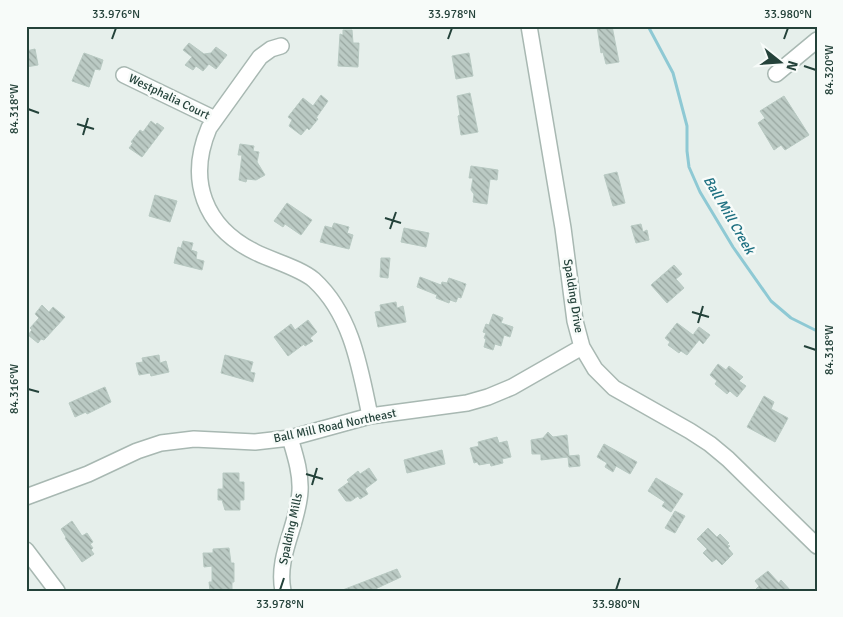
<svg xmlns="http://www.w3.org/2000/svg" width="843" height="617" font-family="Signika,sans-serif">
	<defs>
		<pattern id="building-back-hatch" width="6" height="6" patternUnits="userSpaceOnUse" patternTransform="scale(1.25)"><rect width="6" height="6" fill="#bbcac4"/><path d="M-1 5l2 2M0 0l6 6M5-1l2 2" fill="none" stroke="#98a6a0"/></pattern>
	</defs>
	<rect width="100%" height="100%" fill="#e6efeb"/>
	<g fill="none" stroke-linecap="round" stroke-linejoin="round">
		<path stroke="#8ec9d4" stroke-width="3" d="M 648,26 L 673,73 L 687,126 L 687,151 L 689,167 L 700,192 L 733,247 L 771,301 L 791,318 L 817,331"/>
	</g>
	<path fill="url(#building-back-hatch)" stroke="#b8c9c2" d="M 597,26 L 612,26 L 619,62 L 606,64 L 603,52 L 601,53 Z
		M 343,30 L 352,30 L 353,43 L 359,43 L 358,67 L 338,66 L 340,34 L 343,35 Z
		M 189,43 L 204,54 L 211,53 L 216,47 L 227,55 L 216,69 L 209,64 L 203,71 L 196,66 L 193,70 L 185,65 L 192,57 L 183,50 Z
		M 35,49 L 38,65 L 26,67 L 26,51 Z
		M 84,53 L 103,60 L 100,70 L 95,69 L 89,87 L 72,81 Z
		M 469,53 L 473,76 L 456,79 L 452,56 Z
		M 470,93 L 478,132 L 461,135 L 458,116 L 460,115 L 457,96 Z
		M 321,95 L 328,101 L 316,118 L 318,119 L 309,130 L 307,128 L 301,135 L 289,126 L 292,120 L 288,117 L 303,98 L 313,106 Z
		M 784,96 L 809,135 L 785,150 L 781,145 L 774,150 L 758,123 L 765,118 L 760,111 Z
		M 151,121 L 156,125 L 157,123 L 164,128 L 142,157 L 129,148 L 133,143 L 131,142 L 140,130 L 143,132 Z
		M 240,144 L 254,146 L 253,151 L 259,152 L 257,162 L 265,175 L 256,180 L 247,179 L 246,182 L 239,180 L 242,155 L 238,155 Z
		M 471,166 L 498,170 L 497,180 L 490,179 L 487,204 L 473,202 L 474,194 L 471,190 L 473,178 L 469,178 Z
		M 617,172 L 625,203 L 613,206 L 604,175 Z
		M 155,195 L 177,201 L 170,222 L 149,216 Z
		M 287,203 L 312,220 L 301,235 L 285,224 L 283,227 L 274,221 Z
		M 334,223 L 349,227 L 347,233 L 353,235 L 349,249 L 320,242 L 325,226 L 332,228 Z
		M 641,224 L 643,232 L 647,230 L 649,240 L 636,243 L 631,226 Z
		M 404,228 L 429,233 L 426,247 L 401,242 Z
		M 183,241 L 193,243 L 191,250 L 197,252 L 196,259 L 204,261 L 202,270 L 174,263 L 178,247 L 181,248 Z
		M 381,258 L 390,258 L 388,278 L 380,277 Z
		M 674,265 L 682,274 L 676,279 L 684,288 L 667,303 L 651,285 Z
		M 420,277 L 441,285 L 442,282 L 447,283 L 449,278 L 466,284 L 461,298 L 458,297 L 456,302 L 450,300 L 449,303 L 436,298 L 437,295 L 417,287 Z
		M 396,302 L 397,308 L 403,306 L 406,322 L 378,327 L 375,312 L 381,311 L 380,305 Z
		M 42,305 L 49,312 L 53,307 L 65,317 L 44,340 L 41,339 L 38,343 L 28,335 L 32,330 L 30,328 L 39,318 L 35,314 Z
		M 493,314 L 503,318 L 501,323 L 513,327 L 510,337 L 504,335 L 501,346 L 495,344 L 493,350 L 484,347 L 486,339 L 484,338 L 486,333 L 483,332 L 486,324 L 489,325 Z
		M 308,320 L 317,332 L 310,338 L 313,341 L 305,346 L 304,344 L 288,356 L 274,337 L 291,324 L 295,330 Z
		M 677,323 L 693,335 L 699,327 L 710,335 L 703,344 L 699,340 L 687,355 L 681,351 L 679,353 L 668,345 L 670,342 L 665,338 Z
		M 159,355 L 160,363 L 166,361 L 169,372 L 151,376 L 150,373 L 139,375 L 136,363 L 143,362 L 142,358 Z
		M 225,355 L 253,362 L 250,372 L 255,373 L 253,382 L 221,373 Z
		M 718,364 L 726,370 L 729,366 L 743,377 L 739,381 L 746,386 L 737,397 L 730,391 L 727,394 L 715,384 L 717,381 L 710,375 Z
		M 105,387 L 111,402 L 87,414 L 86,412 L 75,417 L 69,403 Z
		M 764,396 L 774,402 L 771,409 L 788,418 L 775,442 L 747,427 Z
		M 548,432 L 553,437 L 567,435 L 569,456 L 579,455 L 580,466 L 569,467 L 568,457 L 541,460 L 541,454 L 532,454 L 531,440 L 543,438 Z
		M 497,437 L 499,443 L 507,441 L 511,457 L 502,459 L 503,463 L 491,466 L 490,463 L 479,465 L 477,462 L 474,463 L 470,448 L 479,446 L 478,442 Z
		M 604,444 L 637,462 L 630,474 L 616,466 L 613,472 L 605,467 L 607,463 L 597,457 Z
		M 442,450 L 445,464 L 407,473 L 404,460 Z
		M 369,468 L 377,480 L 365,489 L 368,494 L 360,499 L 358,496 L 351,501 L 346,501 L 338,490 L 349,482 L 347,480 L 358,471 L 360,474 Z
		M 223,473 L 239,473 L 239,482 L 244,482 L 244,500 L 240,500 L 240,510 L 225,510 L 222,500 L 218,500 L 218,489 L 223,489 Z
		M 656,478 L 683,494 L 671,512 L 662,506 L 665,502 L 648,491 Z
		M 675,511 L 685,516 L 675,533 L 665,528 Z
		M 72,521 L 82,536 L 87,533 L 93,542 L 90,544 L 93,548 L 91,550 L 94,554 L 82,562 L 65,538 L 66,537 L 61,529 Z
		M 708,528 L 717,537 L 720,534 L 729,543 L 727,545 L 730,546 L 728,548 L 733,554 L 722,565 L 716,559 L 712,562 L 703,553 L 707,549 L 697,539 Z
		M 229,548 L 231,563 L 234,563 L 234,582 L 232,582 L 232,591 L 210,591 L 209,582 L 212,582 L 212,566 L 204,567 L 203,553 L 213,553 L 213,549 Z
		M 397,569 L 401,577 L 371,591 L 340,591 Z
		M 768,571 L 779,583 L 781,580 L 791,591 L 754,591 L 759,586 L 755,581 Z"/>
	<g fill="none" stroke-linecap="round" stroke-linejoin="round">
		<g stroke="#a8b8b2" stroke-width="18">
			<path id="minor" d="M 529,26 L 563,228 L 575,321 L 582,347 L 595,369 L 614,388 L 690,431 L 710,444 L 728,459 L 817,546
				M 281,46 L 271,49 L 260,57 L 209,128 C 187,180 204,227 255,252 C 273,261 300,268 314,280 C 352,315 360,368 370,416
				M 776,74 L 817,40
				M 124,75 L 215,119
				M 26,497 L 88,474 L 137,451 L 161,443 L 194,439 L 255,442 L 290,438 L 370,416 L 467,403 L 488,397 L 512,387 L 582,347
				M 26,550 L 57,591
				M 283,591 C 276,556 298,526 300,491 C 301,473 295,455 290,438"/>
		</g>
		<use href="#minor" stroke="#fff" stroke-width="15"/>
	</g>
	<path fill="none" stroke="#24423a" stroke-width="2" d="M 112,39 L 116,28M 448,39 L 452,28M 784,39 L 788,28M 804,66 L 816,70M 28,109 L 39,113M 77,124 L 94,129M 83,135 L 88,118M 385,218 L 401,223M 390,229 L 396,212M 692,312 L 709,317M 698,323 L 703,306M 804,346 L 816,350M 28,389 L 39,392M 306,474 L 323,479M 312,485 L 317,468M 280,590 L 284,578M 616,590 L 620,578"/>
	<g text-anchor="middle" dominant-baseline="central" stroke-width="5" stroke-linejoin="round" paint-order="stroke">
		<g font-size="12" fill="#24423a" stroke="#f7fbf9">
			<text transform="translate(169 97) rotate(26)">Westphalia Court</text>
			<text transform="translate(573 296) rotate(81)">Spalding Drive</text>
			<text transform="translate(335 426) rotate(-12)">Ball Mill Road Northeast</text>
			<text transform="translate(291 529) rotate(-78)">Spalding Mills</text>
		</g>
		<g font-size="14" font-style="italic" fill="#1c6f80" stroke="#f7fbf9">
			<text transform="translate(729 215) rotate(60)">Ball Mill Creek</text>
		</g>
	</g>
	<rect width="843" height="617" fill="none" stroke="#f7fbf9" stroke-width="55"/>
	<g transform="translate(780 62) rotate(107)" stroke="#f7fbf9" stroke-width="4" paint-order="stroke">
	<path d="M0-4L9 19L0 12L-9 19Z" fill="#24423a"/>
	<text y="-8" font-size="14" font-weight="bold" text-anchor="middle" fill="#24423a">N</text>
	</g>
	<rect x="28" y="28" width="788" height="562" fill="none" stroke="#24423a" stroke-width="2"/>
	<g font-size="12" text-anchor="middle" fill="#24423a">
		<text x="116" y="18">33.976°N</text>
		<text x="452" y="18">33.978°N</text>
		<text x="788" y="18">33.980°N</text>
		<text transform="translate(829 70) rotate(-90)" y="4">84.320°W</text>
		<text transform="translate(14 109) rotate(-90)" y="4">84.318°W</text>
		<text transform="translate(829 350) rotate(-90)" y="4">84.318°W</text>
		<text transform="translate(14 389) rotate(-90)" y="4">84.316°W</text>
		<text x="280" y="608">33.978°N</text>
		<text x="616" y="608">33.980°N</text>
	</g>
</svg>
